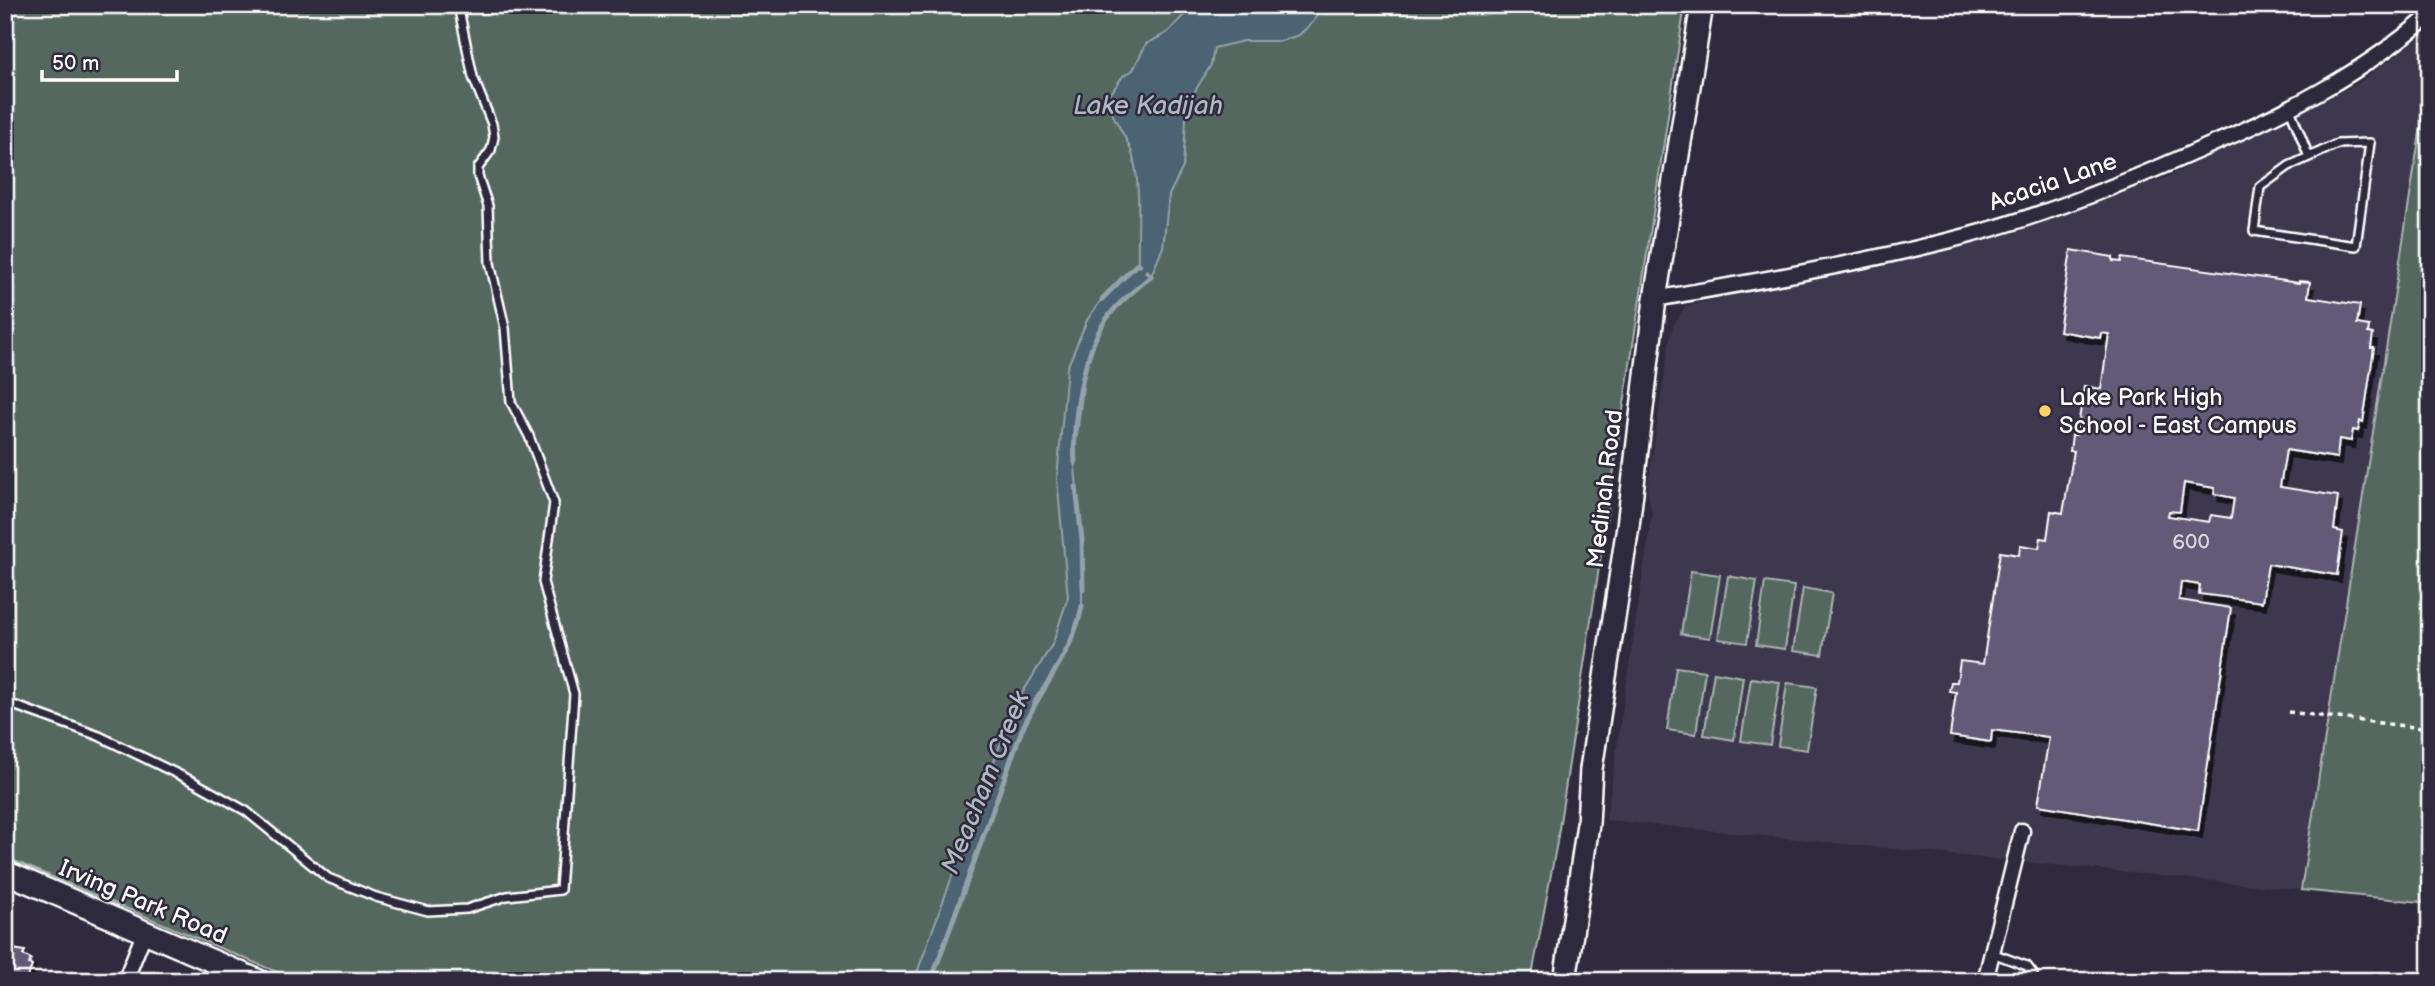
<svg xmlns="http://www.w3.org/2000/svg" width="2435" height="986" font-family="'Balsamiq Sans',sans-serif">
	<defs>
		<filter id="shadow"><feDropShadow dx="4" dy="7" stdDeviation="0" flood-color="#0009"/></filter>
	</defs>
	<rect width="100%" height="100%" fill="#2f2a3d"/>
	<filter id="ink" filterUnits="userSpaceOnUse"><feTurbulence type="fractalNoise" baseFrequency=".0143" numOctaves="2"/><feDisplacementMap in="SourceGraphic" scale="14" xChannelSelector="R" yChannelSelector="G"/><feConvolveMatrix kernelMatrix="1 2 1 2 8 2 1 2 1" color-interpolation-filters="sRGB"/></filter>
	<g filter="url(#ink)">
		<path fill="#3e384e" d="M 2430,30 L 2430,903 L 1606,820 L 1652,513 L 1647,491 L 1671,331 L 1685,306 L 1974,241 L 2165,178 L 2357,84 Z"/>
		<path fill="#556861" stroke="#aab4b0" stroke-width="2" d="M 5,5 L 1685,5 L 1557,842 L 1531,981 L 298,981 L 5,857 Z
			M 2430,69 L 2430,903 L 2301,890 Z
			M 1691,571 L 1720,575 L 1710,638 L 1681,634 Z
			M 1728,576 L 1757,581 L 1747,643 L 1718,639 Z
			M 1765,582 L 1794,586 L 1785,649 L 1756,645 Z
			M 1803,588 L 1832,593 L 1822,655 L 1793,651 Z
			M 1676,667 L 1705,671 L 1696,734 L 1667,730 Z
			M 1714,672 L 1743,677 L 1734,740 L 1704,735 Z
			M 1751,678 L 1780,682 L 1770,745 L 1741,741 Z
			M 1787,683 L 1817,687 L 1807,750 L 1778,746 Z"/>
		<path fill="#4b6472" stroke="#93a2aa" stroke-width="2" d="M 1184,5 L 1323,5 L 1313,22 L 1299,35 L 1281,41 L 1243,41 L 1214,48 L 1211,65 L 1187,104 L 1183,167 L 1169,195 L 1163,247 L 1151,276 L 1110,314 L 1095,337 L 1086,363 L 1074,458 L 1082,540 L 1082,604 L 1070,647 L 1035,699 L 1021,732 L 931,981 L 914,981 L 1014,707 L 1053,643 L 1068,597 L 1057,478 L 1067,368 L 1087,320 L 1102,299 L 1138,263 C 1137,228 1142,187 1132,153 C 1126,135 1113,121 1107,99 L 1123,76 L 1133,70 L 1146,44 L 1167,33 L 1185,14 Z"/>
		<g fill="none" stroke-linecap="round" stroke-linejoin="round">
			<path stroke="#93a2aa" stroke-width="5" d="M 1102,299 L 1138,263 L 1140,265
				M 1075,463 C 1072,420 1083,346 1111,313 C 1122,299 1138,288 1151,276 L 1147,272
				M 1076,487 L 1082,540 L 1083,589
				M 931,981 L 1021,732 C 1040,688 1073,654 1082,606"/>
		</g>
		<path fill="#625a77" stroke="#fff" stroke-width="2" fill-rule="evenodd" filter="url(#shadow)" d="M 2071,250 L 2113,257 L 2113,261 L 2121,262 L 2122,258 L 2299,283 L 2299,281 L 2310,282 L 2308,297 L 2360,305 L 2357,324 L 2369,326 L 2368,333 L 2373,334 L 2371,348 L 2374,348 L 2363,422 L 2360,421 L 2358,431 L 2353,430 L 2351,441 L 2339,439 L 2337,458 L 2286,450 L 2280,487 L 2338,496 L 2334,530 L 2343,532 L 2337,575 L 2268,564 L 2262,602 L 2199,594 L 2200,585 L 2181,582 L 2179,600 L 2231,608 L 2198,831 L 2038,805 L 2049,737 L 1992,730 L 1991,742 L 1950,736 L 1956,692 L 1949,691 L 1951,682 L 1957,682 L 1960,661 L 1983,664 L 2000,552 L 2019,555 L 2020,545 L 2039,548 L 2041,538 L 2047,539 L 2051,511 L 2063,513 L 2074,451 L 2070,451 L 2072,435 L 2077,435 L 2084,386 L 2101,389 L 2109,334 L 2101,333 L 2100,338 L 2059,331 ZM 2184,483 L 2215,488 L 2214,494 L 2234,498 L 2231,518 L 2211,515 L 2209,522 L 2168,516 L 2169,511 L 2180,512 Z
			M 5,942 L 13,949 L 25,951 L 23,955 L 31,959 L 29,964 L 32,966 L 26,981 L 5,978 Z"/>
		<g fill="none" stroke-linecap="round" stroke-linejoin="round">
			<g stroke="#fff" stroke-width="12">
				<path id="lane" d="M 2290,109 L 2309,157 L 2337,144 L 2370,143 L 2356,246 L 2254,231 L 2260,187 L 2289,166 L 2309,157
					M 5,702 L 99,736 L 194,782 L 246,811 L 328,878 L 376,897 L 428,911 L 467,909 L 507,896 L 560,890 L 574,694 L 543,582 L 554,503 L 529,436 L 511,402 L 505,328 L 490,263 L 488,206 L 478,176 L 478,168 L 491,150 L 494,137 L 492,124 L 473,77 L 458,5
					M 1992,953 L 2027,966 L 2033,974 L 2031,981"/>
			</g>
			<g stroke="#fff" stroke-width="19">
				<path id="street" d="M 1655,299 C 1753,282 1851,265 1947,241 C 2036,219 2123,184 2206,147 C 2286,113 2364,72 2430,15
					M 125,981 L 145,931
					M 1985,981 L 2022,831"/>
			</g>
			<g stroke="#fff" stroke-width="26">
				<path id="secondary" d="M 5,872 L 259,981
					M 1565,981 L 1588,824 L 1591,769 L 1628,526 L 1655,299 L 1702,5"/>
			</g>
			<path stroke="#fff" stroke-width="3.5" stroke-dasharray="5 5" stroke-linecap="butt" d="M 2288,712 L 2430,729"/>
			<use href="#lane" stroke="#2f2a3d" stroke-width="7"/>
			<use href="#street" stroke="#2f2a3d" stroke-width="14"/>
			<use href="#secondary" stroke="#2f2a3d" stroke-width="21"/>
		</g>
	</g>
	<circle fill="#ffd166" stroke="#2f2a3d" stroke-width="2.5" cx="2045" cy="411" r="7"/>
	<g text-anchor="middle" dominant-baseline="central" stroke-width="5" stroke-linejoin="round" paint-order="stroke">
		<g font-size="21" fill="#d8d6dd">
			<text x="2191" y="542">600</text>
		</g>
		<g font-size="24" fill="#fff" stroke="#2f2a3d">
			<text transform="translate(2053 182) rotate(-19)">Acacia Lane</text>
			<text transform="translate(1605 489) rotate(-83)">Medinah Road</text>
			<text transform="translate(143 902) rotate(23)">Irving Park Road</text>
		</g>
		<g font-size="24" fill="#fff" stroke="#2f2a3d" text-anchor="start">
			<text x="2059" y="397">Lake Park High<tspan x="2059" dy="28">School - East Campus</tspan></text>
		</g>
		<g font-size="26" font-style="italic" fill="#aeb9c0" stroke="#2f2a3d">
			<text x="1148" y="106">Lake Kadijah</text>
			<text transform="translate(986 783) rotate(-68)">Meacham Creek</text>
		</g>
	</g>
	<rect width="2435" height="986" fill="none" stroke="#2f2a3d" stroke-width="28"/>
	<rect x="14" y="14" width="2407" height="958" fill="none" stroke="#fff" stroke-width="2.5" filter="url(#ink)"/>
	<path d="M42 70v10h135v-10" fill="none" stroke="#ffffff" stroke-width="3.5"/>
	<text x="52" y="70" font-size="21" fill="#ffffff" stroke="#2f2a3d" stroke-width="5" paint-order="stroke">50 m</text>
</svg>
